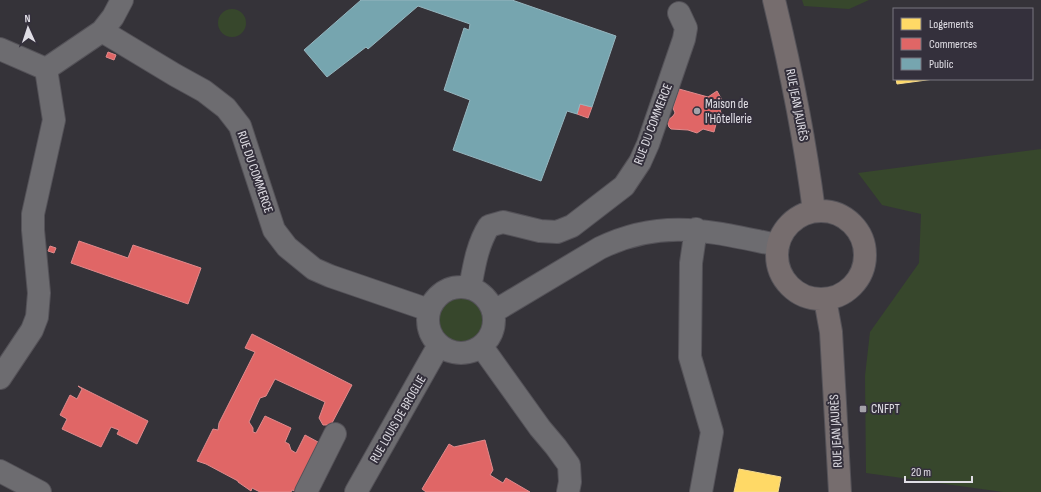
<svg xmlns="http://www.w3.org/2000/svg" width="1041" height="492" font-family="'Sofia Sans Condensed',sans-serif">
	<rect width="100%" height="100%" fill="#353339"/>
	<path fill="#37472c" d="M 802,0 L 869,0 L 849,9 L 804,6 Z
		M218 23a14 14 0 1 1 28 0a14 14 0 1 1-28 0Z
		M 1041,149 L 1041,492 L 1003,492 L 866,473 L 865,376 L 870,332 L 919,263 L 921,214 L 882,205 L 858,173 Z
		M436 320a25 25 0 1 1 50 0a25 25 0 1 1-50 0Z"/>
	<path fill="#ffd966" stroke="#f6da8c" d="M 896,79 L 934,79 L 897,84 Z
		M 739,469 L 781,477 L 778,492 L 734,492 Z"/>
	<path fill="#e06666" stroke="#e08a8c" d="M 108,52 L 116,55 L 114,60 L 106,57 Z
		M 679,89 L 708,97 L 717,91 L 726,107 L 720,110 L 723,118 L 717,120 L 714,132 L 703,129 L 697,133 L 688,130 L 671,129 L 669,127 L 667,121 L 673,116 L 675,113 L 673,108 Z
		M 580,104 L 592,107 L 588,118 L 577,114 Z
		M 79,241 L 128,258 L 133,245 L 201,268 L 188,304 L 71,263 Z
		M 50,246 L 56,248 L 54,253 L 48,251 Z
		M 252,334 L 352,385 L 332,423 L 328,425 L 323,425 L 319,418 L 325,402 L 275,379 L 266,396 L 260,398 L 249,422 L 253,428 L 253,432 L 256,433 L 265,416 L 291,428 L 285,442 L 289,444 L 291,450 L 296,453 L 305,435 L 318,442 L 297,492 L 292,490 L 291,492 L 260,492 L 252,488 L 251,491 L 238,482 L 238,481 L 206,464 L 197,461 L 213,429 L 218,430 L 219,423 L 255,352 L 245,348 Z
		M 78,386 L 148,421 L 137,444 L 117,434 L 119,430 L 111,427 L 101,447 L 62,429 L 67,419 L 60,415 L 70,395 L 77,399 L 82,389 Z
		M 485,440 L 493,470 L 490,475 L 503,483 L 506,478 L 530,492 L 426,492 L 422,489 L 449,444 L 454,447 Z"/>
	<path fill="#76a5af" stroke="#96b6bf" d="M 361,0 L 512,0 L 616,36 L 592,107 L 580,104 L 577,114 L 567,111 L 541,181 L 453,150 L 470,100 L 444,90 L 464,28 L 469,30 L 470,24 L 418,6 L 368,49 L 366,47 L 327,77 L 304,50 Z"/>
	<g fill="none" stroke-linecap="round" stroke-linejoin="round">
		<g stroke="#545258" stroke-width="24">
			<path id="minor" d="M 102,31 L 113,17 L 122,0
				M 0,49 L 46,69
				M 46,69 L 102,31 L 175,75 L 204,91 L 226,108 L 240,126 L 274,230 L 287,247 L 314,269 L 330,276 L 429,310
				M 696,229 L 691,263 L 690,357 L 712,432 L 701,492
				M428 320a33 33 0 1 1 66 0a33 33 0 1 1-66 0Z
				M 470,288 C 474,267 477,245 489,226 L 503,222 L 540,231 L 557,232 L 572,226 L 624,186 L 640,162 L 648,144 L 684,39 L 686,28 L 679,13
				M 493,312 L 600,248 C 664,217 712,232 778,245
				M 482,347 L 540,428 L 556,447 L 569,465 L 570,482 L 568,492
				M 0,378 L 32,330 L 37,317 L 39,293 L 33,230 L 33,214 L 54,120 L 46,69
				M 0,471 L 40,492
				M 306,492 L 335,434
				M 356,492 L 439,345"/>
		</g>
		<g stroke="#545258" stroke-width="24">
			<path id="major" d="M 774,0 C 791,70 805,140 814,211
				M777 255a44 44 0 1 1 88 0a44 44 0 1 1-88 0Z
				M 825,299 L 831,332 L 840,492"/>
		</g>
		<use href="#minor" stroke="#6d6c70" stroke-width="22"/>
		<use href="#major" stroke="#766d6e" stroke-width="22"/>
	</g>
	<g fill="#a4a2a9" stroke="#34303c" stroke-width="1.5">
		<circle cx="697" cy="111" r="4"/>
		<rect x="859" y="405" width="8" height="8" rx="2"/>
	</g>
	<g text-anchor="middle" dominant-baseline="central" stroke-width="4" stroke-linejoin="round" paint-order="stroke">
		<g font-size="13" fill="#e0dee5" stroke="#34303c" text-anchor="start">
			<text x="705" y="104">Maison de<tspan x="705" dy="15">l'Hôtellerie</tspan></text>
			<text x="871" y="409">CNFPT</text>
		</g>
		<g font-size="13" fill="#e0dee5" stroke="#34303c">
			<text transform="translate(797 105) rotate(79)">RUE JEAN JAURÈS</text>
			<text transform="translate(653 124) rotate(-69)">RUE DU COMMERCE</text>
			<text transform="translate(255 172) rotate(71)">RUE DU COMMERCE</text>
			<text transform="translate(398 419) rotate(-60)">RUE LOUIS DE BROGLIE</text>
			<text transform="translate(836 431) rotate(-93)">RUE JEAN JAURÈS</text>
		</g>
	</g>
	<rect x="893" y="8" width="140" height="72" fill="#34303c" stroke="#797680"/>
	<rect x="901" y="18" width="20" height="12" fill="#ffd966" stroke="#797680"/>
	<text x="929" y="28" font-size="12" fill="#e0dee5">Logements</text>
	<rect x="901" y="38" width="20" height="12" fill="#e06666" stroke="#797680"/>
	<text x="929" y="48" font-size="12" fill="#e0dee5">Commerces</text>
	<rect x="901" y="58" width="20" height="12" fill="#76a5af" stroke="#797680"/>
	<text x="929" y="68" font-size="12" fill="#e0dee5">Public</text>
	<g transform="translate(28 28) rotate(357)" stroke="#34303c" stroke-width="3" paint-order="stroke">
	<path d="M0-3L7 15L0 10L-7 15Z" fill="#e0dee5"/>
	<text y="-6" font-size="11" font-weight="bold" text-anchor="middle" fill="#e0dee5">N</text>
	</g>
	<path d="M905 476v6h67v-6" fill="none" stroke="#e0dee5" stroke-width="2"/>
	<text x="911" y="476" font-size="12" fill="#e0dee5" stroke="#34303c" stroke-width="3" paint-order="stroke">20 m</text>
</svg>
